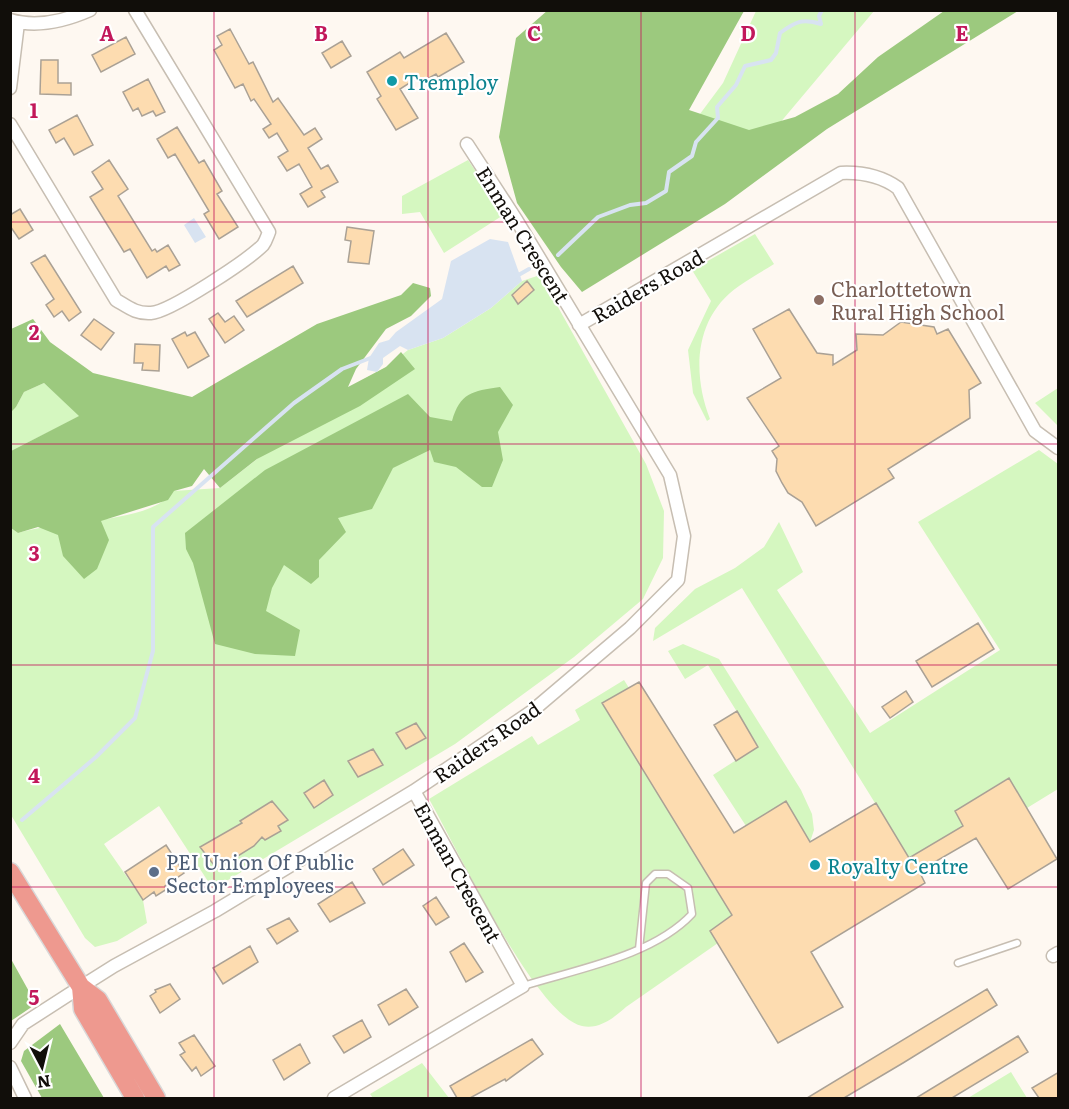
<svg xmlns="http://www.w3.org/2000/svg" width="1069" height="1109" font-family="Literata,serif">
	<rect width="100%" height="100%" fill="#fef8f1"/>
	<path fill="#d5f7c0" d="M 756,11 L 874,11 L 753,155 L 697,118 L 723,83 Z
		M 468,160 L 505,214 L 444,253 L 420,212 L 402,214 L 402,196 Z
		M 755,234 L 774,264 C 763,271 750,278 739,286 C 694,317 692,373 710,419 L 707,421 L 693,393 L 688,350 L 711,301 L 692,270 Z
		M 540,275 L 646,464 L 664,511 L 663,558 L 643,599 L 574,657 L 455,744 L 213,889 L 159,806 L 104,844 L 143,900 L 147,923 L 117,941 L 95,947 L 85,938 L 11,815 L 11,528 L 18,533 C 57,520 153,524 173,491 L 220,488 L 348,388 L 386,367 L 408,350 L 443,338 L 491,308 L 522,281 Z
		M 44,383 L 80,416 L 11,451 L 10,412 L 16,407 L 24,392 Z
		M 1058,388 L 1058,426 L 1035,403 Z
		M 1039,450 L 1058,464 L 1058,789 L 1027,808 L 1008,778 L 955,811 L 963,826 L 909,858 L 742,588 L 653,641 L 655,628 L 695,589 L 735,568 L 764,547 L 779,522 L 803,572 L 777,590 L 870,733 L 1000,650 L 918,522 Z
		M 683,644 L 719,659 L 801,790 L 812,814 L 814,830 L 810,842 L 786,801 L 746,826 L 713,775 L 758,746 L 708,665 L 685,679 L 668,651 Z
		M 624,680 L 629,688 L 603,704 L 732,915 L 710,931 L 718,943 L 626,1007 C 615,1017 599,1030 582,1026 C 536,1016 455,845 429,799 L 532,736 L 538,745 L 580,720 L 575,710 Z
		M 422,1063 L 449,1098 L 373,1098 L 370,1094 Z
		M 1011,1072 L 1027,1098 L 968,1098 Z"/>
	<path fill="#9cc97e" d="M 548,10 L 744,11 L 689,110 L 749,130 L 795,117 L 838,94 L 878,57 L 944,11 L 1018,11 L 827,129 L 725,204 L 582,292 L 561,267 L 517,203 L 499,137 L 516,38 Z
		M 413,283 L 430,288 L 431,296 L 411,316 L 386,329 L 356,369 L 348,387 L 386,367 L 401,352 L 415,369 L 360,406 L 257,459 L 220,488 L 204,469 L 192,486 L 174,491 L 168,500 L 101,521 L 109,540 L 97,569 L 84,579 L 63,556 L 58,535 L 38,527 L 18,533 L 11,528 L 11,451 L 79,416 L 44,383 L 24,392 L 16,407 L 11,412 L 11,329 L 33,319 L 50,342 L 93,373 L 192,397 L 317,324 L 401,295 Z
		M 500,387 L 513,405 L 498,432 L 503,460 L 492,487 L 482,487 L 456,467 L 434,462 L 430,450 L 393,468 L 372,509 L 338,518 L 346,532 L 319,560 L 319,577 L 311,584 L 284,565 L 272,588 L 266,611 L 300,630 L 295,656 L 255,654 L 215,644 L 193,563 L 186,549 L 185,533 L 265,470 L 408,394 L 430,417 L 452,421 C 460,393 472,391 500,387 Z
		M 11,959 L 36,1004 L 11,1021 L 10,1021 Z
		M 60,1024 L 104,1098 L 42,1098 L 21,1061 L 24,1051 Z"/>
	<path fill="#d8e3f1" d="M 194,218 L 206,237 L 195,243 L 184,225 Z
		M 490,239 L 508,242 L 522,281 L 491,308 L 443,338 L 408,350 L 400,346 L 383,358 L 383,364 L 377,372 L 367,370 L 369,358 L 379,343 L 389,340 L 396,332 L 442,299 L 451,261 Z"/>
	<g fill="none" stroke-linecap="round" stroke-linejoin="round">
		<path stroke="#d8e3f1" stroke-width="4" d="M 558,255 L 598,217 L 630,205 L 646,203 L 666,191 L 669,172 L 692,156 L 696,142 L 718,118 L 717,107 L 736,85 L 745,66 L 771,60 L 776,53 L 780,33 C 795,22 802,18 821,24 L 819,16 L 822,10
			M 515,277 L 529,269
			M 22,820 L 96,757 L 135,718 L 153,651 L 153,527 L 294,403 L 342,369 L 373,357"/>
	</g>
	<path fill="#fddcb0" stroke="#aaa195" stroke-width="1.5" d="M 230,29 L 249,64 L 253,62 L 273,102 L 278,98 L 304,135 L 315,128 L 322,139 L 308,148 L 321,169 L 328,165 L 338,182 L 321,191 L 325,197 L 308,207 L 300,194 L 312,187 L 299,164 L 287,171 L 278,157 L 288,151 L 277,133 L 269,138 L 263,129 L 271,124 L 254,99 L 251,101 L 243,84 L 235,88 L 214,50 L 222,45 L 217,36 Z
		M 446,33 L 464,62 L 438,77 L 436,74 L 420,83 L 417,78 L 400,89 L 418,118 L 396,130 L 377,99 L 381,96 L 367,72 L 400,52 L 404,58 Z
		M 126,37 L 135,54 L 101,72 L 92,55 Z
		M 342,41 L 351,56 L 331,68 L 322,53 Z
		M 41,60 L 58,60 L 58,83 L 71,83 L 71,95 L 40,94 Z
		M 148,79 L 165,112 L 156,116 L 153,111 L 142,116 L 138,108 L 133,111 L 123,92 Z
		M 77,115 L 93,145 L 74,155 L 64,138 L 56,143 L 49,130 Z
		M 177,127 L 199,163 L 204,160 L 222,191 L 217,194 L 238,227 L 219,239 L 204,214 L 209,211 L 175,154 L 168,158 L 157,139 Z
		M 109,160 L 128,189 L 118,196 L 152,251 L 155,249 L 157,252 L 168,245 L 180,265 L 169,271 L 166,266 L 147,278 L 130,249 L 124,252 L 90,197 L 103,189 L 92,172 Z
		M 20,209 L 33,230 L 19,239 L 10,226 L 10,215 Z
		M 347,227 L 374,231 L 369,264 L 348,262 L 351,241 L 345,240 Z
		M 45,255 L 81,312 L 69,321 L 62,311 L 54,317 L 46,305 L 54,299 L 31,263 Z
		M 293,266 L 303,283 L 247,317 L 236,301 Z
		M 527,281 L 534,290 L 518,304 L 512,295 Z
		M 789,309 L 817,353 L 833,355 L 833,365 L 857,350 L 856,334 L 883,335 L 901,322 L 934,327 L 937,334 L 948,329 L 981,383 L 969,390 L 970,418 L 888,469 L 894,478 L 816,526 L 802,502 L 788,493 L 782,483 L 776,471 L 777,459 L 772,451 L 779,446 L 747,398 L 781,378 L 753,329 Z
		M 218,313 L 225,322 L 234,316 L 244,330 L 225,343 L 209,319 Z
		M 94,319 L 114,333 L 101,350 L 81,335 Z
		M 185,332 L 187,336 L 195,332 L 209,356 L 188,368 L 172,339 Z
		M 135,344 L 160,345 L 159,371 L 142,370 L 143,363 L 134,363 Z
		M 978,623 L 994,649 L 932,687 L 916,661 Z
		M 639,682 L 734,833 L 786,801 L 810,842 L 876,803 L 909,858 L 963,826 L 955,811 L 1009,778 L 1057,859 L 1008,889 L 976,838 L 919,871 L 925,883 L 811,952 L 843,1007 L 778,1043 L 710,931 L 732,915 L 602,703 Z
		M 906,691 L 913,702 L 890,718 L 882,707 Z
		M 737,711 L 758,747 L 736,761 L 714,725 Z
		M 416,723 L 426,738 L 406,749 L 396,733 Z
		M 373,749 L 383,765 L 358,777 L 348,761 Z
		M 324,780 L 333,795 L 314,808 L 304,793 Z
		M 272,801 L 288,820 L 278,826 L 281,831 L 265,840 L 262,837 L 254,846 L 217,869 L 200,847 L 242,823 L 240,821 Z
		M 166,845 L 184,873 L 165,886 L 167,889 L 156,896 L 154,892 L 143,900 L 125,872 Z
		M 403,849 L 414,865 L 383,885 L 373,869 Z
		M 352,882 L 365,903 L 330,922 L 318,904 Z
		M 436,897 L 449,917 L 436,925 L 423,906 Z
		M 289,918 L 298,931 L 277,944 L 267,929 Z
		M 464,943 L 483,972 L 466,982 L 450,952 Z
		M 250,946 L 258,962 L 223,984 L 213,968 Z
		M 170,984 L 180,999 L 160,1013 L 150,996 L 156,992 L 155,990 Z
		M 406,989 L 418,1007 L 389,1025 L 378,1005 Z
		M 987,989 L 997,1005 L 903,1063 L 844,1098 L 807,1098 Z
		M 362,1020 L 371,1037 L 344,1053 L 333,1036 Z
		M 194,1035 L 215,1066 L 201,1076 L 196,1067 L 192,1071 L 180,1055 L 185,1052 L 179,1043 Z
		M 1018,1036 L 1028,1052 L 952,1098 L 916,1098 Z
		M 532,1039 L 543,1054 L 506,1081 L 505,1079 L 470,1098 L 457,1098 L 450,1086 Z
		M 300,1044 L 310,1063 L 284,1080 L 273,1060 Z
		M 1059,1072 L 1059,1098 L 1039,1098 L 1032,1088 Z"/>
	<g fill="none" stroke-linecap="round" stroke-linejoin="round">
		<g stroke="#c7beb2" stroke-width="9">
			<path id="lane" d="M 958,963 L 1017,943
				M 523,986 C 577,969 653,956 692,914 L 688,888 L 668,874 L 655,874 L 646,883 L 639,949"/>
		</g>
		<g stroke="#c7beb2" stroke-width="15">
			<path id="street" d="M 10,20 C 37,28 65,21 90,10
				M 10,88 L 18,23
				M 10,124 L 116,300 C 128,307 136,314 151,313 C 170,312 248,260 263,245 C 266,241 267,237 269,232 L 135,10
				M 579,325 L 841,173 C 863,172 881,176 898,188 L 1035,431 L 1058,448
				M 1053,956 L 1058,953
				M 10,1043 L 23,1024 L 68,995 L 114,966 L 215,911 L 414,791 L 531,712 L 630,628 L 678,580 L 684,536 L 670,475 L 517,221 L 467,144
				M 10,1067 L 25,1098
				M 334,1098 L 523,986 L 414,791"/>
		</g>
		<g stroke="#d9d8d8" stroke-width="21">
			<path id="primary" d="M 10,872 L 81,987 L 98,1000 L 156,1098
				M 81,987 L 83,1009 L 135,1098"/>
		</g>
		<use href="#lane" stroke="#fff" stroke-width="6"/>
		<use href="#street" stroke="#fff" stroke-width="12"/>
		<use href="#primary" stroke="#ee998f" stroke-width="18"/>
	</g>
	<path fill="none" stroke="#c2185b" stroke-width="1.5" stroke-opacity="0.55" d="M 214,10 L 214,1098M 428,10 L 428,1098M 641,10 L 641,1098M 855,10 L 855,1098M 10,222 L 1058,222M 10,444 L 1058,444M 10,665 L 1058,665M 10,887 L 1058,887"/>
	<g fill="#0f9aa8" stroke="#fff" stroke-width="2">
		<circle cx="392" cy="81" r="6"/>
		<circle cx="815" cy="865" r="6"/>
	</g>
	<circle fill="#8d6e63" stroke="#fff" stroke-width="2" cx="819" cy="300" r="6"/>
	<circle fill="#5c6f8a" stroke="#fff" stroke-width="2" cx="154" cy="872" r="6"/>
	<g text-anchor="middle" dominant-baseline="central" stroke-width="4.5" stroke-linejoin="round" paint-order="stroke">
		<g font-size="20" fill="#0d838f" stroke="#fff" text-anchor="start">
			<text x="404" y="81">Tremploy</text>
			<text x="827" y="865">Royalty Centre</text>
		</g>
		<g font-size="20" fill="#110e0a" stroke="#fff">
			<text transform="translate(524 234) rotate(58)">Enman Crescent</text>
			<text transform="translate(647 285) rotate(-30)">Raiders Road</text>
			<text transform="translate(486 741) rotate(-35)">Raiders Road</text>
			<text transform="translate(459 872) rotate(61)">Enman Crescent</text>
		</g>
		<g font-size="20" fill="#785e54" stroke="#fff" text-anchor="start">
			<text x="831" y="288">Charlottetown<tspan x="831" dy="23">Rural High School</tspan></text>
		</g>
		<g font-size="20" fill="#4e5e75" stroke="#fff" text-anchor="start">
			<text x="166" y="861">PEI Union Of Public<tspan x="166" dy="23">Sector Employees</tspan></text>
		</g>
	</g>
	<g font-size="20" text-anchor="middle" font-weight="bold" fill="#c2185b" stroke="#fff" stroke-width="4.5" stroke-linejoin="round" paint-order="stroke">
		<text x="107" y="41">A</text>
		<text x="321" y="41">B</text>
		<text x="534" y="41">C</text>
		<text x="748" y="41">D</text>
		<text x="962" y="41">E</text>
		<text x="34" y="118">1</text>
		<text x="34" y="340">2</text>
		<text x="34" y="561">3</text>
		<text x="34" y="783">4</text>
		<text x="34" y="1005">5</text>
	</g>
	<rect width="1069" height="1109" fill="none" stroke="#110e0a" stroke-width="24"/>
	<g transform="translate(42 1067) rotate(173)" stroke="#ffffff" stroke-width="4.5" paint-order="stroke">
	<path d="M0-4.5L10 22L0 15L-10 22Z" fill="#110e0a"/>
	<text y="-9" font-size="16" font-weight="bold" text-anchor="middle" fill="#110e0a">N</text>
	</g>
</svg>
